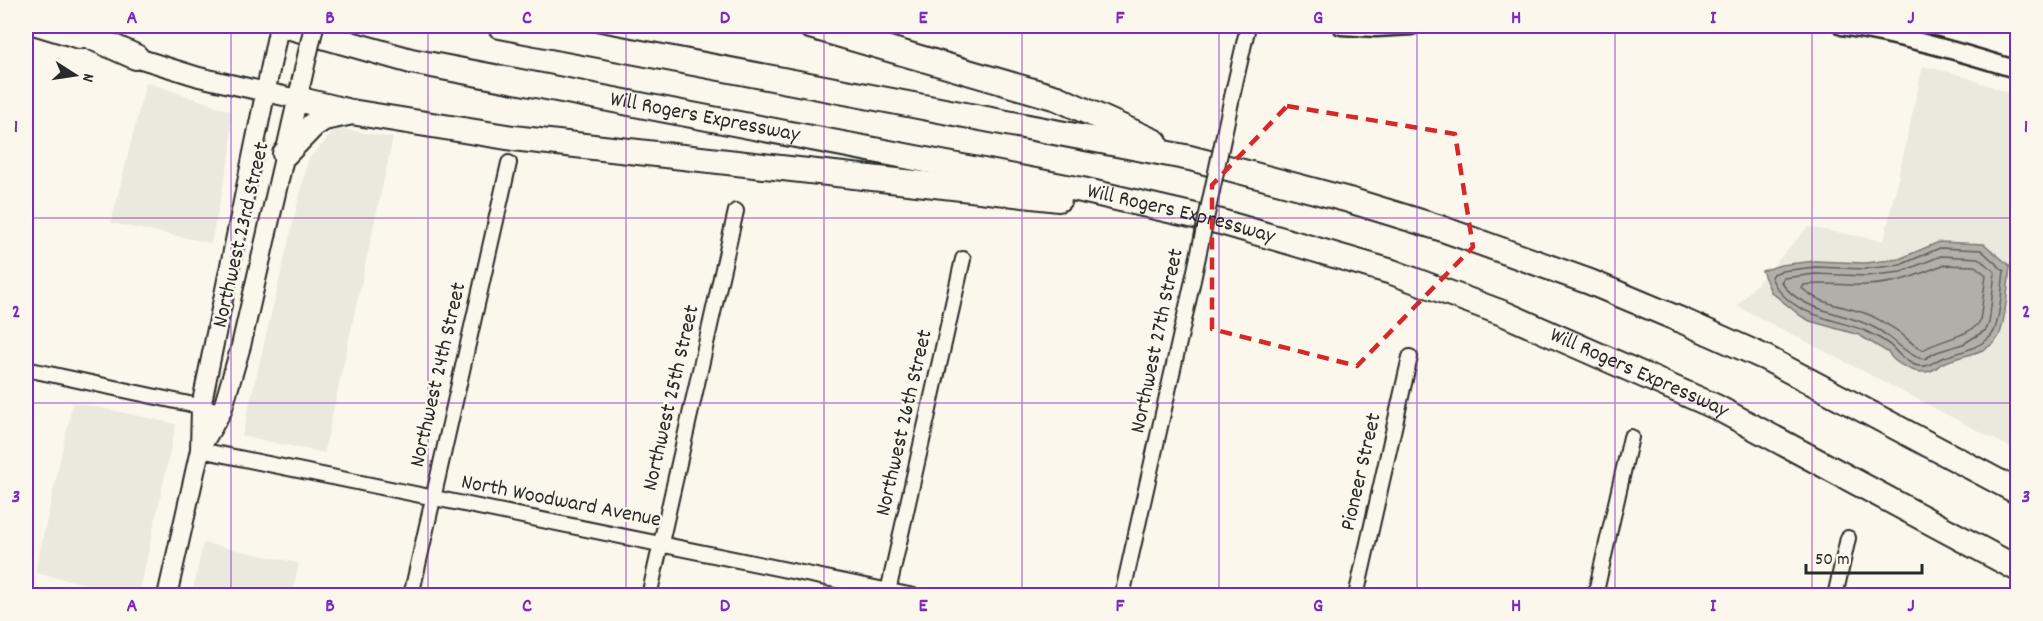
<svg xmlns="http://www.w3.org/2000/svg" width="2043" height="621" font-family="Dekko,sans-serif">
	<rect width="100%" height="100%" fill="#fbf7ec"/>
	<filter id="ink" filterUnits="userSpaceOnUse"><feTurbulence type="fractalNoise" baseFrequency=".0167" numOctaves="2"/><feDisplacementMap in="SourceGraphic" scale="12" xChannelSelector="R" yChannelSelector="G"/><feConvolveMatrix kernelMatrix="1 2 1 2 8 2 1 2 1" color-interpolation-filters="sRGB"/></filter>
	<g filter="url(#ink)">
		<path fill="#ebe8de" d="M 1923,66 L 1957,74 L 2017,96 L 2017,451 L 1737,306 L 1808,227 L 1884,241 Z
			M 146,82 L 231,111 L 231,149 L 211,243 L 111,223 Z
			M 337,128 L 393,138 L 324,453 L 242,436 L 308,160 Z
			M 73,402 L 176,424 L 139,595 L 35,573 Z
			M 203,543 L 299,563 L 292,595 L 192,595 Z"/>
		<path fill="#b1afa7" stroke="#7b7a75" stroke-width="1.5" d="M 1939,242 L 1984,244 L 2010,266 C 2008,285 2006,320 1999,336 C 1989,355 1957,355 1941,364 C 1936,368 1932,372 1925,372 C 1914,373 1893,363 1889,353 L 1859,335 L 1810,321 L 1801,316 L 1771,292 L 1762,271 L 1781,265 L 1815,261 L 1865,263 L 1899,259 Z"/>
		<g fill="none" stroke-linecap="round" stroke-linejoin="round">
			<path stroke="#61605d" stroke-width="1.5" d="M 1940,248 L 1981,250 L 2004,271 C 2002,285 2000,323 1993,333 C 1986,346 1958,353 1945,357 C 1934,360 1928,370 1915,365 C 1906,361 1900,356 1894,349 C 1887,341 1872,334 1863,330 C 1830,317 1787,315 1771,277 L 1773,274 L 1782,271 L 1815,267 L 1864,269 L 1900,265 Z
				M 1941,256 L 1978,258 L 1995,272 L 1989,323 L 1986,330 L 1963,344 L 1937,352 L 1924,359 C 1908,357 1892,337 1877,329 C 1846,311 1803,314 1781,282 L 1784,278 L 1815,274 L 1866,276 L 1901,272 Z
				M 1943,265 L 1975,266 L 1986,275 L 1980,321 C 1972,336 1938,340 1923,350 C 1914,346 1911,342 1904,336 C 1895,328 1883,322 1872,316 C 1849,306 1820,306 1802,288 L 1804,285 C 1825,282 1845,286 1866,285 C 1898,284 1914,276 1943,265 Z"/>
			<g stroke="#2b2b2b" stroke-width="18">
				<path id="minor" d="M 26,27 L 26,26
					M 1232,97 L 1248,26
					M 26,369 L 222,411
					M 200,450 L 914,596
					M 411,596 L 509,163
					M 649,596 L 736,211
					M 887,596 L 963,259
					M 1122,596 L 1193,280
					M 1356,596 L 1410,357
					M 1595,596 L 1631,437
					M 1835,596 L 1848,538"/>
			</g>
			<g stroke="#2b2b2b" stroke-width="21">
				<path id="tertiary" d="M 1341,26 L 1376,28 L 1412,26
					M 1842,26 C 1902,35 1960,52 2018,70"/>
			</g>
			<g stroke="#2b2b2b" stroke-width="22">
				<path id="secondary" d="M 36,26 L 79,39
					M 125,54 L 199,77 L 297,99
					M 201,447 L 222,411 L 241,346 L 300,88
					M 167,596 L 200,450 L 201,407 L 279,26"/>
			</g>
			<g stroke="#2b2b2b" stroke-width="28">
				<g id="motorway">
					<path d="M 67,26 L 136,57"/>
					<path id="s1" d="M 287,26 L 411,61 L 1082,190 L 1221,222 L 1392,272 L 1505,314 L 1716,407 L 2018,569"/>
					<path d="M 500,26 L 1190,158 L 1349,200 L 1437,227 L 1590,282 L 1683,321 L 1766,358 L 2018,492"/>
					<path d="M 810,26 L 1057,98 L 1155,142"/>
					<path d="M 297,99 L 351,112 L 513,138 L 1059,199"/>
					<path d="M 285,154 L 313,125 L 324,118 L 348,113"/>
				</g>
			</g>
			<use href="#minor" stroke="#fbf7ec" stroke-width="14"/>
			<use href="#tertiary" stroke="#fbf7ec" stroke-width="16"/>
			<use href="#secondary" stroke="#fbf7ec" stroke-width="18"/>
			<use href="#motorway" stroke="#fbf7ec" stroke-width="24"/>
			<g stroke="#2b2b2b" stroke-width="18" stroke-linecap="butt">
				<path id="minor-bridge" d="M 1193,280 L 1232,97"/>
			</g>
			<g stroke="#2b2b2b" stroke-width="22" stroke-linecap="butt">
				<path id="secondary-bridge" d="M 301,83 L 314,26"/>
			</g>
			<use href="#minor-bridge" stroke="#fbf7ec" stroke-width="14"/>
			<use href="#secondary-bridge" stroke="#fbf7ec" stroke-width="18"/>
		</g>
	</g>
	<path fill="none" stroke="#d62828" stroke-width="4.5" stroke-dasharray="12 8" stroke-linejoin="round" d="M 1287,106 L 1455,134 L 1473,247 L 1357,366 L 1212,329 L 1212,185 Z"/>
	<path fill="none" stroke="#7b2cbf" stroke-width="1.5" stroke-opacity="0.55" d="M 231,26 L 231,596M 428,26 L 428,596M 626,26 L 626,596M 824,26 L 824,596M 1022,26 L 1022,596M 1219,26 L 1219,596M 1417,26 L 1417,596M 1615,26 L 1615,596M 1812,26 L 1812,596M 26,218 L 2018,218M 26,403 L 2018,403"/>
	<g text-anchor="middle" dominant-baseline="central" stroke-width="5" stroke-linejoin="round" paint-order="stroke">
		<g font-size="22" fill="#2b2b2b" stroke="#fbf7ec">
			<text stroke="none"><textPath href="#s1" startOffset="428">Will Rogers Expressway</textPath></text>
			<text stroke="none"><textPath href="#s1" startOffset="914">Will Rogers Expressway</textPath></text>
			<text transform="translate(242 235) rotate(-77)">Northwest 23rd Street</text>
			<text transform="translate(1158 341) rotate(-78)">Northwest 27th Street</text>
			<text stroke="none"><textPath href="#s1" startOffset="1400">Will Rogers Expressway</textPath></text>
			<text transform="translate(439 375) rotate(-77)">Northwest 24th Street</text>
			<text transform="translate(672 398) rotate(-77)">Northwest 25th Street</text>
			<text transform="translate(905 423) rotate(-77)">Northwest 26th Street</text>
			<text transform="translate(1362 472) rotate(-77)">Pioneer Street</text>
			<text transform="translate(561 502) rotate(11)">North Woodward Avenue</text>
		</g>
	</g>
	<rect width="2043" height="621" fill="none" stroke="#fbf7ec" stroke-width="66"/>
	<g transform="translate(75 75) rotate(102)" stroke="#fbf7ec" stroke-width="4.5" paint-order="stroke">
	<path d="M0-4.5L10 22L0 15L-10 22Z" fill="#2b2b2b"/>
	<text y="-9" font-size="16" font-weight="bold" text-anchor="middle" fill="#2b2b2b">N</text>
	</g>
	<path d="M1806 564v9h116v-9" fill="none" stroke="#2b2b2b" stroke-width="3"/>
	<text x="1815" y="564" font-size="18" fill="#2b2b2b" stroke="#fbf7ec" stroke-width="4.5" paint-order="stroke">50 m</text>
	<rect x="33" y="33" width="1977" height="555" fill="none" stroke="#7b2cbf" stroke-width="2"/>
	<g font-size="20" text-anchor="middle" font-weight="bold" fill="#7b2cbf">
		<text x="132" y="23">A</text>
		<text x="330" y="23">B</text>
		<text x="527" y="23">C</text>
		<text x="725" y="23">D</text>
		<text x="923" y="23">E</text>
		<text x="1120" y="23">F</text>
		<text x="1318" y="23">G</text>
		<text x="1516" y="23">H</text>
		<text x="1713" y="23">I</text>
		<text x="1911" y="23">J</text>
		<text x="16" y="132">1</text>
		<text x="2026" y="132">1</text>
		<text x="16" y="317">2</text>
		<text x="2026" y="317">2</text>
		<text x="16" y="502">3</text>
		<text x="2026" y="502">3</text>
		<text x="132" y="611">A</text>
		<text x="330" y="611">B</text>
		<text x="527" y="611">C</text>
		<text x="725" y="611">D</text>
		<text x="923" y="611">E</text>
		<text x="1120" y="611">F</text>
		<text x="1318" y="611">G</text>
		<text x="1516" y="611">H</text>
		<text x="1713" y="611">I</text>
		<text x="1911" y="611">J</text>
	</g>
</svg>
